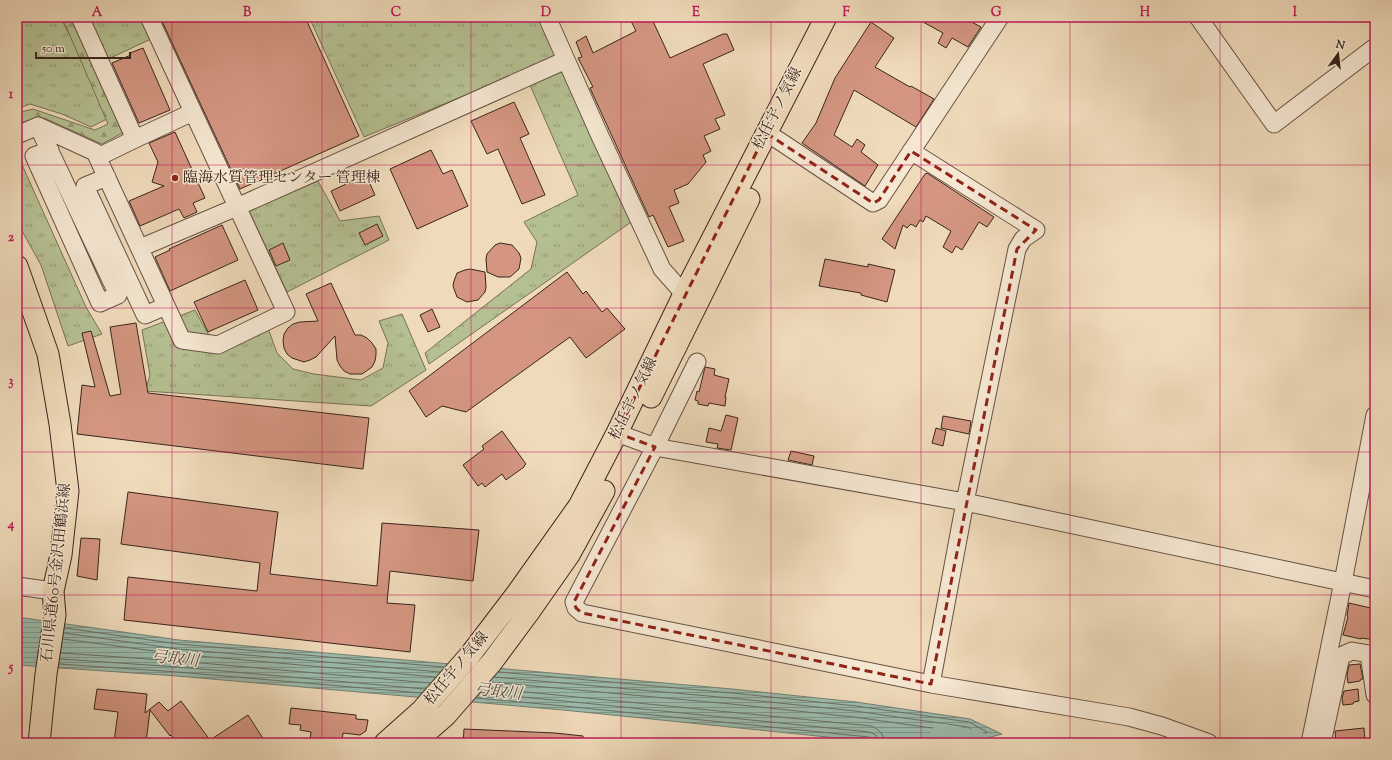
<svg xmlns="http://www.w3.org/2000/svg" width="1392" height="760" font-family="'Sorts Mill Goudy','Noto Serif JP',serif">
	<defs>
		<pattern id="grass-tufts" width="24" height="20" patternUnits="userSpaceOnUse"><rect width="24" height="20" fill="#b5c092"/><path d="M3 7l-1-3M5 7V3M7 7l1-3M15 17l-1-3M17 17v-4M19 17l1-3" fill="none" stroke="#949c76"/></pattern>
		<pattern id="forest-firs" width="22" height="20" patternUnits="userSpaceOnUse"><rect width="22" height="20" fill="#b5c092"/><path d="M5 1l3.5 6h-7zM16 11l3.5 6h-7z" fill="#949c76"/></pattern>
		<pattern id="water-rules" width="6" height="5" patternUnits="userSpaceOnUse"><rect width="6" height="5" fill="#9abbad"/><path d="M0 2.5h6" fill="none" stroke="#7f988c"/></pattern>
	</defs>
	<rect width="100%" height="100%" fill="#efdaba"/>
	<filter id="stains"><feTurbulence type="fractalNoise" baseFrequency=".005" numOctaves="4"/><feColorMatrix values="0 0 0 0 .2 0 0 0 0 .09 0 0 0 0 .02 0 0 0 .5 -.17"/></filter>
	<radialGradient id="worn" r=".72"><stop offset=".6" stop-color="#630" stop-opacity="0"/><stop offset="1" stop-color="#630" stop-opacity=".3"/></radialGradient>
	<path fill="url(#grass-tufts)" stroke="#787257" d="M 17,17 L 60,17 L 113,116 L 91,127 L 62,114 L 30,104 L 17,109 Z
		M 84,17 L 141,17 L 151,39 L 104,61 Z
		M 309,17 L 539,17 L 558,57 L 364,137 Z
		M 563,71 L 634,220 L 429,364 L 425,353 L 531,269 L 537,242 L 524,222 L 578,195 L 530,85 Z
		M 18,148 L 23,167 L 86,307 L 102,334 L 68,346 L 41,265 L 17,222 Z
		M 318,181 L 340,221 L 379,216 L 389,240 L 287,292 L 249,211 Z
		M 195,310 L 217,350 L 268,328 L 277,353 L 293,369 L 314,374 L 361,380 L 383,368 L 388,343 L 379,321 L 402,314 L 426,370 L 371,406 L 145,391 L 150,375 L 142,330 Z"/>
	<path fill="url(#forest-firs)" stroke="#787257" d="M 62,17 L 73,17 L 126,131 L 102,144 L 44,118 L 17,127 L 17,113 L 33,109 L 95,130 L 108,124 Z"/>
	<path fill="url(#water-rules)" stroke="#747f73" d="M 17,617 L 179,640 L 732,689 L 856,702 L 970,719 L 1002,734 L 968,743 L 886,743 L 563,710 L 177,676 L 17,665 Z"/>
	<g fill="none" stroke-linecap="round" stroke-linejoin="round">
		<path stroke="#6a7064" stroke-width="1" d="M 65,628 L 178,644 L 444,667
			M 64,633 L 178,649 L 440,672
			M 63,639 L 177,654 L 435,677
			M 61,653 L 178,661 L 430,683
			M 60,659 L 178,667 L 425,689
			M 59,664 L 178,672 L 421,693
			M 499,672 L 732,693 L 856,706 L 969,722 L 987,732 L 985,734 L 972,738 L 970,743
			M 494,677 L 731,698 L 855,711 L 968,727 L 973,731 L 967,737 L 965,743
			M 490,682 L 731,704 L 854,717 L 960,732 L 961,734 L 959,743
			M 485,688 L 871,726 C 879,729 884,734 884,743
			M 480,693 L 564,701 L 869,732 L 876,735 L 878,743
			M 476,698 L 564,706 L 869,737 L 872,739 L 873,743"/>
		<path stroke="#9abbad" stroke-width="23" d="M 942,735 L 978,743"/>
	</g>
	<path fill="#d49681" stroke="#3a251c" d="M 160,17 L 305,17 L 359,136 L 240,189 Z
		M 629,17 L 651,17 L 670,58 L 723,34 L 727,34 L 734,50 L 703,64 L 725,115 L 715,119 L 720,129 L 704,136 L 711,151 L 703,155 L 706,162 L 688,184 L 674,190 L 679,203 L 669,207 L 684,241 L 668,247 L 653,215 L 649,217 L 590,88 L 593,87 L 578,58 L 582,57 L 576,42 L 586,36 L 593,53 L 636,31 Z
		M 914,17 L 962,17 L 981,27 L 968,47 L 952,38 L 946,48 L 938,43 L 943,33 Z
		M 871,22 L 894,38 L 875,67 L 910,87 L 911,86 L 934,99 L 916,127 L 854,90 L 834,135 L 852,147 L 857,139 L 865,145 L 861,152 L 878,165 L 865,186 L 802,143 L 816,123 L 835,78 Z
		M 143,48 L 170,110 L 139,123 L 112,63 L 131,55 L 130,53 Z
		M 514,102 L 529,134 L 520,138 L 545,195 L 522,204 L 498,149 L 487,154 L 471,121 Z
		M 175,132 L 205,198 L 193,203 L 197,212 L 184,218 L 179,209 L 140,226 L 129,201 L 164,186 L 152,182 L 158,162 L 149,143 Z
		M 431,150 L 443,174 L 452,170 L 468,206 L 417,229 L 390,169 Z
		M 927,173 L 994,217 L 987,227 L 979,222 L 962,250 L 956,246 L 952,253 L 943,247 L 951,231 L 926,216 L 923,222 L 920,220 L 916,227 L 911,224 L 907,228 L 903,225 L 895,249 L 882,239 L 925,174 Z
		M 366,175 L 375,195 L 340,211 L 331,191 Z
		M 377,224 L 383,236 L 365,245 L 359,233 Z
		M 222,225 L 238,260 L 170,291 L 155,257 L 170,250 L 169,249 Z
		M 283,243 L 290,260 L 276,266 L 269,250 Z
		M 500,243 L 512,245 L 519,253 L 521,258 L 519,269 L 510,277 L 498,277 L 487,272 L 486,259 L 487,254 L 495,245 Z
		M 825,259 L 868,267 L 868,264 L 895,270 L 887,302 L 861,295 L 861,293 L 819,286 Z
		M 470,269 L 485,272 L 486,287 L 485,292 L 478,300 L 467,302 L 457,297 L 453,286 L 454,281 L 457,273 L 465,270 Z
		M 567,272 L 583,294 L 586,291 L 602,312 L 607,308 L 625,329 L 586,358 L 570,337 L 466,412 L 442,406 L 426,417 L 409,391 Z
		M 245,280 L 258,310 L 208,332 L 194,302 Z
		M 331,283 L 355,335 L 361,335 L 367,338 L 372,343 L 376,349 L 376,355 L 375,361 L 372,367 L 362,374 L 350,374 L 344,371 L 340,366 L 337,360 L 335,336 L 316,357 L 310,360 L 304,362 L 292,358 L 287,354 L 284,348 L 283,341 L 284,334 L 288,328 L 293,324 L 300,322 L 318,321 L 306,294 Z
		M 432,309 L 440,327 L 428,332 L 420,315 Z
		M 136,323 L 148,393 L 369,418 L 363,469 L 77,434 L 82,385 L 95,387 L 82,333 L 91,331 L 110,396 L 121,394 L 110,327 Z
		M 705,367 L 715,369 L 714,375 L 729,379 L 725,397 L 726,397 L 725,406 L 709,403 L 708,406 L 698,404 L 698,401 L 695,400 L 697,391 L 699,392 Z
		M 726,415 L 738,418 L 731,450 L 717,448 L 718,444 L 706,442 L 709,428 L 721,431 Z
		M 943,416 L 971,421 L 969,434 L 941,428 Z
		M 936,428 L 946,431 L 943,446 L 932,443 Z
		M 502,431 L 526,464 L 524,466 L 524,467 L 506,480 L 502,474 L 485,487 L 482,483 L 478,486 L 463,465 L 484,449 L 482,446 Z
		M 791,451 L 814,456 L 812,465 L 788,460 Z
		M 128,492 L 278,512 L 270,574 L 377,586 L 382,523 L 479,530 L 473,581 L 390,571 L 387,603 L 415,605 L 410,652 L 124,620 L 128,577 L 257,591 L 260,563 L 121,544 Z
		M 81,538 L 100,539 L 97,580 L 77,576 Z
		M 1349,603 L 1375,609 L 1375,640 L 1361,638 L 1361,639 L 1343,635 L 1348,617 L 1347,616 Z
		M 1360,664 L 1363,679 L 1361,679 L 1360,681 L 1348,683 L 1347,675 L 1349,665 Z
		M 97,689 L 147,694 L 145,713 L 159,702 L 168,711 L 181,701 L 210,740 L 248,715 L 266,743 L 178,743 L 171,735 L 170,736 L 150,710 L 146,743 L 114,742 L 118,712 L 94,709 Z
		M 1358,689 L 1359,701 L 1354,702 L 1353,704 L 1343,705 L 1342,698 L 1344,691 Z
		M 291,708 L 356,715 L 356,719 L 368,720 L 366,731 L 360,735 L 343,733 L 342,743 L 310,740 L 311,732 L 300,730 L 301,725 L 289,724 Z
		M 1364,728 L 1365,743 L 1336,743 L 1335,731 Z
		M 464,729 L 555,733 L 583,736 L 583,743 L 463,743 Z"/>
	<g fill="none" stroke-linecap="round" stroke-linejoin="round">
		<g stroke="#675244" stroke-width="19">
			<path id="minor" d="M 80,17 L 135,139 L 98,157
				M 547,17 L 600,136 L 662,269 L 684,294 L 693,300
				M 1198,17 L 1274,124 L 1375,47
				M 38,126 L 118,295 L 100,303 L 34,156 L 50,150
				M 766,133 L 778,140 L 873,203 L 879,200 L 1000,17
				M 17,135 L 38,126 L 95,152 L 182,340 L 218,345 L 286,312 L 149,17
				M 135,139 L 193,112
				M 911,151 L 1036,230 L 1023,239 L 1017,249 L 965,502 L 931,684
				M 107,177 L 85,186 L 145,315 L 166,306
				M 140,248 L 237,207 L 566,60
				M 697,362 L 655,447 L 574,602 L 576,608 L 582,613 L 931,684 L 1129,717 L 1162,726 L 1209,743
				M 617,433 L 655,447 L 965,502 L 1375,589
				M 17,586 L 53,591
				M 1369,654 L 1375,695
				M 1310,743 L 1343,582 L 1375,415
				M 1322,743 L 1341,656 L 1352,651 L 1375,655"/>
		</g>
		<g stroke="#3a251c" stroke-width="23">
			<path id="major" d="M 17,266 L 48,354 L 60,424 L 68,491 L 61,555 L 53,591 L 55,615 L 46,674 L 39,743
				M 651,397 L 749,199
				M 385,743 L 422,710 L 470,655 L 518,592 L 579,506 L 617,433 L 684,294 L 826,17
				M 414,743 L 446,715 L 492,662 L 529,612 L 569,555 L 604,491"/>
		</g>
		<use href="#minor" stroke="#f5e7d2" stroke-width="17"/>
		<use href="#major" stroke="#efdaba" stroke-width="21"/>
	</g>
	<path fill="none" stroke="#8f2418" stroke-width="3" stroke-dasharray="8 5" stroke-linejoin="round" d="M 766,133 L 873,203 L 879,200 L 911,151 L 1036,230 L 1017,249 L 931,684 L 582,613 L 576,608 L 574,602 L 655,447 L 617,433 Z"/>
	<path fill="none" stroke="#c2185b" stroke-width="1" stroke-opacity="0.55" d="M 172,17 L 172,743M 322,17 L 322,743M 471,17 L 471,743M 621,17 L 621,743M 771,17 L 771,743M 921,17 L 921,743M 1070,17 L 1070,743M 1220,17 L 1220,743M 17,165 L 1375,165M 17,308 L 1375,308M 17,452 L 1375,452M 17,595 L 1375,595"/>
	<circle fill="#8f2418" stroke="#f5e7d2" stroke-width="1.5" cx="175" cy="178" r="4"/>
	<g text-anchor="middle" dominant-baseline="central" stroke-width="3" stroke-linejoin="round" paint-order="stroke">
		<g font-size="15" fill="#3a251c" stroke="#f5e7d2">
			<text transform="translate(778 109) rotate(-63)">松任宇ノ気線</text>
			<text transform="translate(634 399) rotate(-64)">松任宇ノ気線</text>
			<text transform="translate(57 573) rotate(-84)">石川県道60号金沢田鶴浜線</text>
			<text transform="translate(457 669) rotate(-50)">松任宇ノ気線</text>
		</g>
		<g font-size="15" fill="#3a251c" stroke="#f5e7d2" text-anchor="start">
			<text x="183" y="178">臨海水質管理センター 管理棟</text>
		</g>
		<g font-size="16" font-style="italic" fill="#524a40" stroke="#f5e7d2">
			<text transform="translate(175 660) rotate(6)">弓取川</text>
			<text transform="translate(498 693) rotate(6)">弓取川</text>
		</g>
	</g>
	<rect width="1392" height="760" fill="none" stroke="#efdaba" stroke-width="44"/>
	<g transform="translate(1338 54) rotate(15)" stroke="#f5e7d2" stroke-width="3" paint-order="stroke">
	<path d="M0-3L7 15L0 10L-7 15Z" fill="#3a251c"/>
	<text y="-6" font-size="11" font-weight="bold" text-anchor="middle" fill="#3a251c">N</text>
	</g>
	<path d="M36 52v6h94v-6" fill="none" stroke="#3a251c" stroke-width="2"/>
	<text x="42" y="52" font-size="12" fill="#3a251c" stroke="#f5e7d2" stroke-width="3" paint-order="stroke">50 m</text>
	<rect x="22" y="22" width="1348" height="716" fill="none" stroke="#c2185b" stroke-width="1.5"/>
	<g font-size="13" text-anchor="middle" font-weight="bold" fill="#c2185b">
		<text x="97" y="16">A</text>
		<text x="247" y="16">B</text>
		<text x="396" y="16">C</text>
		<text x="546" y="16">D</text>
		<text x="696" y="16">E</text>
		<text x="846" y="16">F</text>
		<text x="996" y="16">G</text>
		<text x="1145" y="16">H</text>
		<text x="1295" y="16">I</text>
		<text x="11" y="98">1</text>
		<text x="11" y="241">2</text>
		<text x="11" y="385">3</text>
		<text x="11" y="528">4</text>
		<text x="11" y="671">5</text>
	</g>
	<rect width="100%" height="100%" filter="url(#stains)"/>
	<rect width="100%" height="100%" fill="url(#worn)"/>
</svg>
